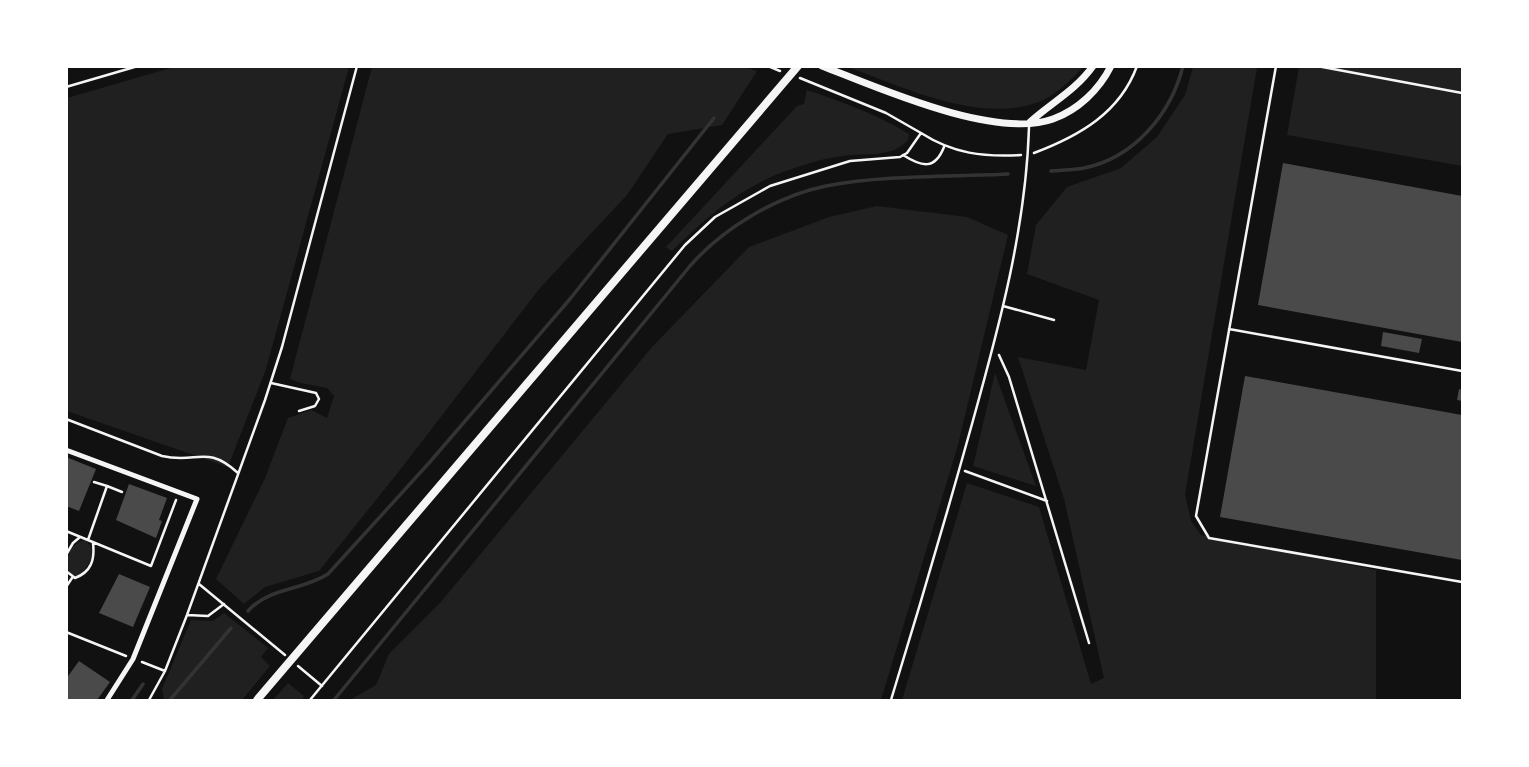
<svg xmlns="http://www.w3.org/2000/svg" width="1529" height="767" font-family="Quicksand,sans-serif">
	<rect width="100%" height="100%" fill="#111"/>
	<path fill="#202020" d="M 174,67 L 349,67 L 266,369 L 228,467 L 67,411 L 67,98 Z
		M 744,67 L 757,71 L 722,125 L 668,134 L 627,195 L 540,288 L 400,470 L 319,571 L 265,587 L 244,604 L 216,579 L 265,478 L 288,418 L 311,410 L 327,418 L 334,396 L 327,388 L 301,383 L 290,379 L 372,67 Z
		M 848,67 L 1083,67 C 1071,80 1054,97 1036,103 C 977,123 903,87 848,67 Z
		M 1193,67 L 1257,67 L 1185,495 L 1191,521 L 1201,535 L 1376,570 L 1376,700 L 902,700 L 967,483 L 1039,507 L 1091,684 L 1104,678 L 1064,499 L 1018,357 L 1086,370 L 1099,300 L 1027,274 L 1036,225 L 1067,187 L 1121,168 L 1157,137 L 1185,95 Z
		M 1299,67 L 1462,67 L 1462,166 L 1287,135 Z
		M 807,90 C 843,102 876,114 909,134 L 908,140 C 891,159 866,152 843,156 C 824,158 803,165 786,171 C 739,188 706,218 672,251 L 666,247 L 797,106 L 804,104 Z
		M 877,206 L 967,217 L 1008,235 L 958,445 L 881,700 L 350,700 L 376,685 L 389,654 L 440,603 L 652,347 L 749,247 L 829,217 Z
		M 995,373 L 1036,486 L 973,466 Z
		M 85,540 C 100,551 88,569 76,577 L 70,575 C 64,561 69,543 85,540 Z
		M 224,613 L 268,648 L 261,657 L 270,666 L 242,700 L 164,700 L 162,689 L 191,620 L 213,621 Z
		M 288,683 L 304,696 L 302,700 L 273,700 Z"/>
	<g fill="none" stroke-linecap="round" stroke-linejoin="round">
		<path stroke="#333" stroke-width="3.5" d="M 1051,171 C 1062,170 1073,170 1084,168 C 1134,158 1171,114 1183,66
			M 248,611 C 269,587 302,591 328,574 L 429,463 L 570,299 L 714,118
			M 132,700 L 143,684
			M 170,700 L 231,628
			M 334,700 L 690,266 C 723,228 777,196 826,186 C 885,175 948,177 1008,174"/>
	</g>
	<path fill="#4a4a4a" d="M 1283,163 L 1462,196 L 1462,342 L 1258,305 Z
		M 1383,332 L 1422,339 L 1419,353 L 1381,346 Z
		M 1245,376 L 1462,415 L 1462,560 L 1220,517 Z
		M 1459,389 L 1462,390 L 1462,401 L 1457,400 Z
		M 66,457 L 96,469 L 79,511 L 66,506 Z
		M 129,484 L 167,498 L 159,520 L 162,521 L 156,538 L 116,520 Z
		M 119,574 L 150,587 L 133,627 L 99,613 Z
		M 79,661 L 110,682 L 97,700 L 66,700 L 66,679 Z"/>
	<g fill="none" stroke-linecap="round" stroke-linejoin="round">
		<path stroke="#f5f5f5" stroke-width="2.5" d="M 768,66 L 780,71
			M 800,78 L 886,113 L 921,133
			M 66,87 L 138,66
			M 1034,153 C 1079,136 1120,113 1137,66
			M 903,155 C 922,167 935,170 944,147
			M 999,355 L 1009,377 L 1089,643
			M 271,383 L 316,393 L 319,399 L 315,406 L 299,411
			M 66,419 L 162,456 C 198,464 206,444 238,473
			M 965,471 L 1047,501
			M 94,482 L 107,486
			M 66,531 L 151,566 L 176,500
			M 88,540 L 107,486 L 122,492
			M 66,555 L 73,543 L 80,537
			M 66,571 L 75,578 C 91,572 95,560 93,543
			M 199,584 L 285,655
			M 66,587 L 72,578
			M 187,615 L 208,616 L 224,604
			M 66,632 L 126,656
			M 142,662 L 165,671
			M 298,666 L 322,686
			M 149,700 L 165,671 L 187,615 L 265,400 L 282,347 L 357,66
			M 310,700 L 685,245 L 715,217 L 770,186 L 850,161 L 900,157 L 907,153 L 921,133 C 954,154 983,157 1021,155"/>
		<path stroke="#f5f5f5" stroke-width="2.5" d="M 1276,66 L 1196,516 L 1209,538 L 1462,582
			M 1317,66 L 1462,93
			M 1003,306 L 1054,320
			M 1229,329 L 1462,371
			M 891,700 C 919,609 946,517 972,424 C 999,327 1026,228 1029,127"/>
		<path stroke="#f5f5f5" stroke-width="5" d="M 66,450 L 197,499 L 133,659 L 107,700"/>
		<path stroke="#f5f5f5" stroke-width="7" d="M 822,66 C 879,88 995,140 1053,119 C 1078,110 1099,90 1111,66
			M 1030,122 C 1051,103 1076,90 1093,66"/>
		<path stroke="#f5f5f5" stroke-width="8" d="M 257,700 L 798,66"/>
	</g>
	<rect width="1529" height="767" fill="none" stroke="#ffffff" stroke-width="136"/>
</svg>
